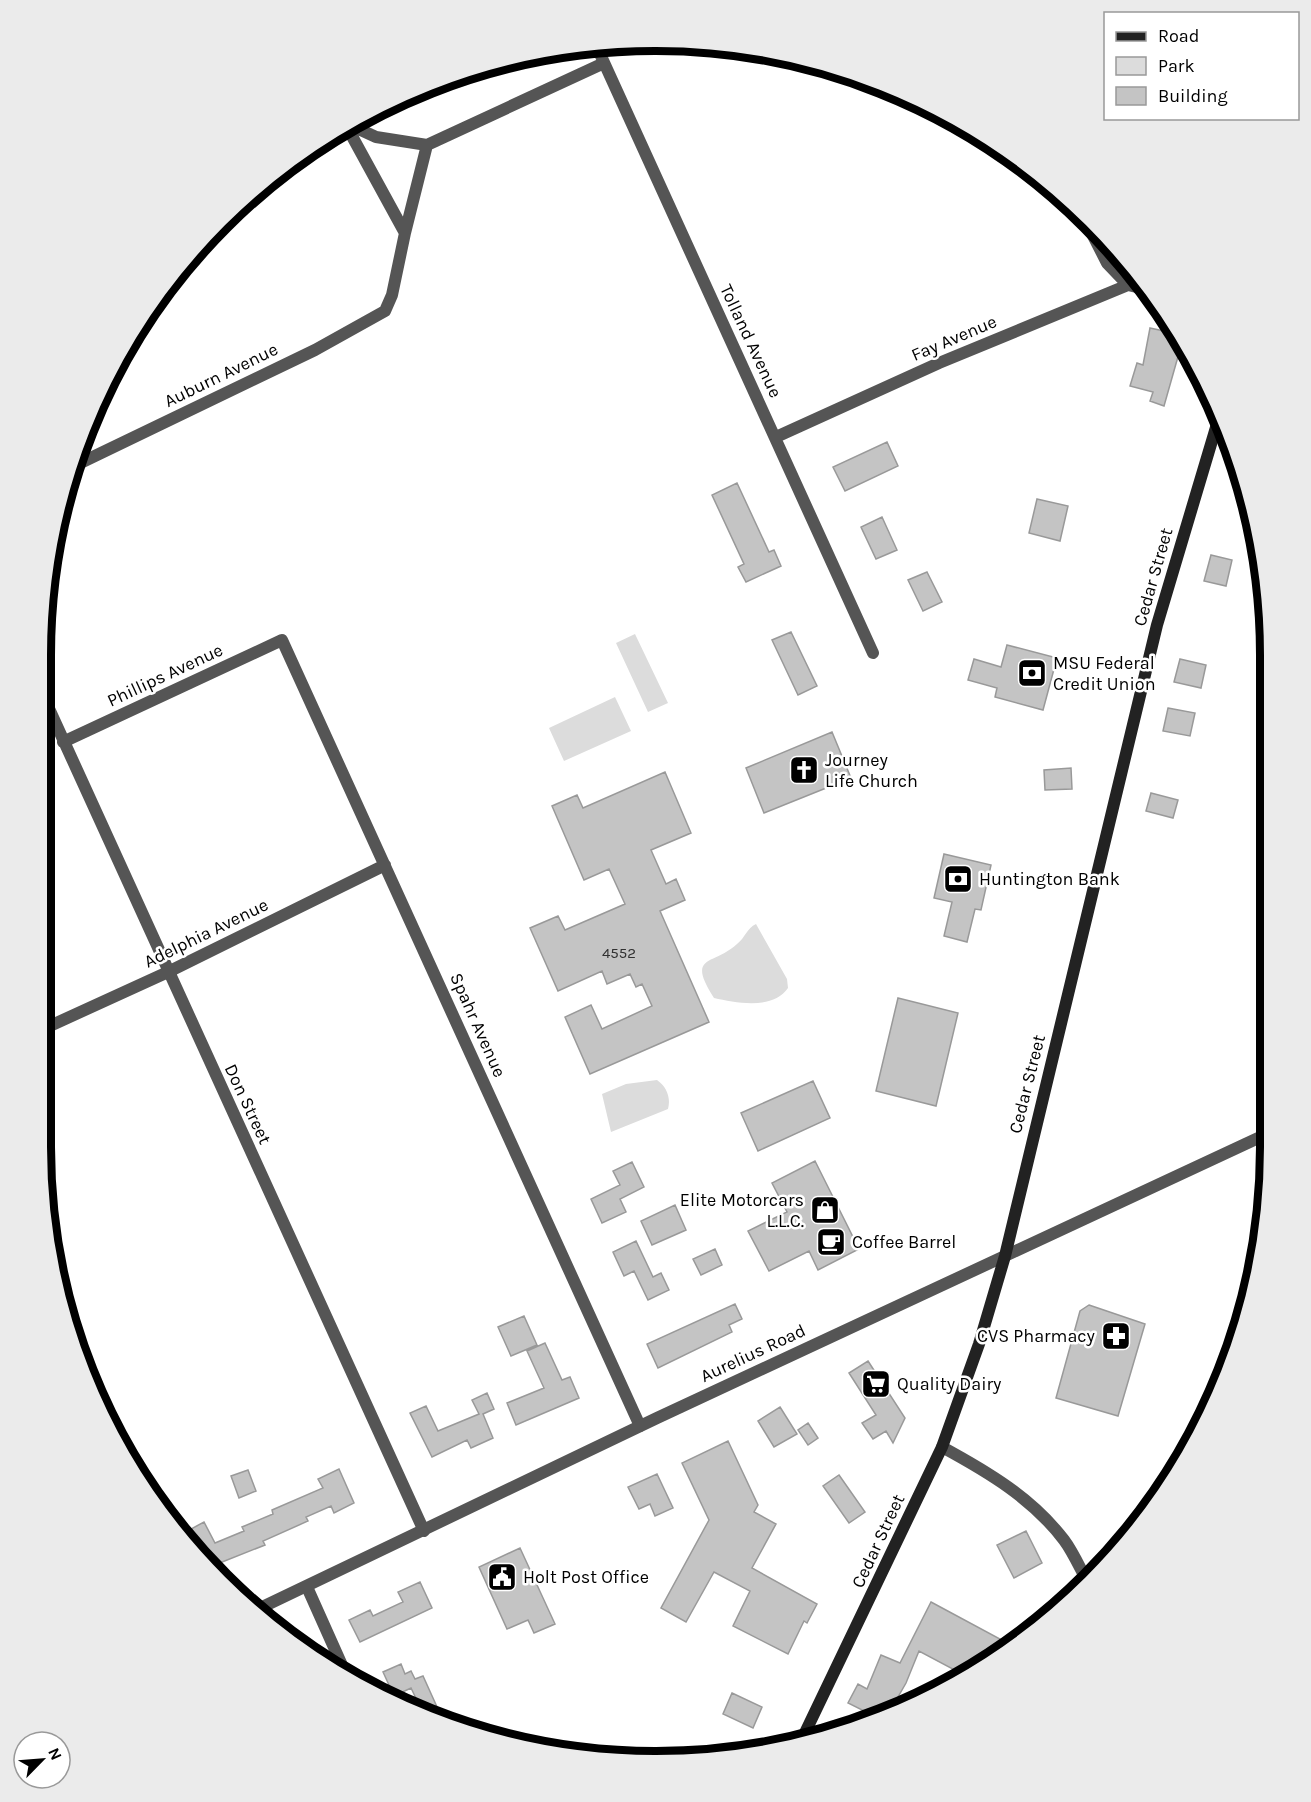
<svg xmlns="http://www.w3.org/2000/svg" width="1311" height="1802" font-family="Karla,sans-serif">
	<rect width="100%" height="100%" fill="#fff"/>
	<path fill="#dcdcdc" d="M 635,634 L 668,703 L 648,712 L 616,643 Z
		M 615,697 L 631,731 L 564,761 L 549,728 Z
		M 756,924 L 787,979 L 788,988 C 773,1010 737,1003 714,998 C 686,954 713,966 737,944 C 745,938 747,928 756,924 Z
		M 657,1080 C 667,1087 671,1098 668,1109 L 611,1132 L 602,1094 L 626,1084 Z"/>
	<path fill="#c4c4c4" stroke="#999" stroke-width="1.5" d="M 1150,328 L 1173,333 L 1181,346 L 1164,406 L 1150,401 L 1153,392 L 1130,386 L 1137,363 L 1143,365 Z
		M 887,442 L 898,466 L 845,491 L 833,467 Z
		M 737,483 L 769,552 L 774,550 L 781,566 L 746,582 L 738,567 L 744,564 L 712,495 Z
		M 1037,499 L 1068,506 L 1060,541 L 1029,533 Z
		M 882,517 L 897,550 L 876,559 L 861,527 Z
		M 1211,555 L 1232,560 L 1226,586 L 1204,581 Z
		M 927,572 L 942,602 L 923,611 L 908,580 Z
		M 791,632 L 817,686 L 798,695 L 772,640 Z
		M 1007,645 L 1057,658 L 1043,710 L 995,697 L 997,688 L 968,680 L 974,659 L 1001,667 Z
		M 1180,659 L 1206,665 L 1201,688 L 1174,682 Z
		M 1168,708 L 1195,713 L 1190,736 L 1163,731 Z
		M 832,732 L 851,778 L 764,813 L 746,768 Z
		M 1071,768 L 1072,789 L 1045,790 L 1044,770 Z
		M 665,772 L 691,833 L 651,850 L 666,884 L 676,879 L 685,900 L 660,911 L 709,1022 L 590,1074 L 565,1017 L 591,1005 L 602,1029 L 652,1006 L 642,984 L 636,987 L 630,974 L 607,984 L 602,971 L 558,991 L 530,928 L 558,916 L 565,930 L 625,904 L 609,869 L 584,880 L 552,806 L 577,795 L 583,808 Z
		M 1151,793 L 1178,800 L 1173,818 L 1146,811 Z
		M 944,854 L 991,865 L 981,910 L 975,909 L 967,942 L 944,936 L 952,902 L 934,898 Z
		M 898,998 L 958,1013 L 936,1106 L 876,1091 Z
		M 813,1081 L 830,1118 L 758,1151 L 741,1113 Z
		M 815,1161 L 859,1249 L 818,1270 L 809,1251 L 769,1271 L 748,1231 L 787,1212 L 772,1183 Z
		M 632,1162 L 644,1187 L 620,1199 L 626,1212 L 602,1223 L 591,1199 L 620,1185 L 613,1171 Z
		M 675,1205 L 686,1230 L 652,1245 L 641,1221 Z
		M 636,1241 L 653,1277 L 661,1273 L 669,1290 L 648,1300 L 634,1271 L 624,1276 L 613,1252 Z
		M 715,1249 L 722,1265 L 701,1275 L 693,1259 Z
		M 735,1304 L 742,1319 L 729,1325 L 732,1332 L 658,1368 L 647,1344 Z
		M 1089,1305 L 1145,1324 L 1118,1416 L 1056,1398 L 1080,1311 Z
		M 524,1316 L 537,1345 L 511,1356 L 498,1327 Z
		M 545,1343 L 562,1380 L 570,1377 L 579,1398 L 516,1425 L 507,1403 L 544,1388 L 527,1351 Z
		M 868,1361 L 905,1418 L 893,1443 L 886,1431 L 873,1439 L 862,1423 L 876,1415 L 849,1373 Z
		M 487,1393 L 494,1409 L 483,1414 L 493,1438 L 471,1448 L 467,1440 L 432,1457 L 410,1413 L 426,1406 L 438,1431 L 479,1414 L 472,1400 Z
		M 780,1407 L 797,1434 L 774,1447 L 758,1421 Z
		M 808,1423 L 818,1438 L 808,1445 L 798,1430 Z
		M 728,1441 L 758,1505 L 754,1512 L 776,1524 L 752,1568 L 817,1604 L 807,1623 L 804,1621 L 788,1654 L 733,1626 L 750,1591 L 714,1572 L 686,1622 L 661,1608 L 709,1520 L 682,1463 Z
		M 339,1469 L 354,1503 L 334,1513 L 331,1506 L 306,1517 L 308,1521 L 263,1541 L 265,1545 L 212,1566 L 199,1551 L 201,1550 L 191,1529 L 204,1522 L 215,1543 L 244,1531 L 242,1527 L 273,1514 L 272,1510 L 323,1488 L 318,1479 Z
		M 248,1470 L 256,1491 L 239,1498 L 231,1476 Z
		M 657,1474 L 673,1508 L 655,1516 L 650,1504 L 639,1509 L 628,1487 Z
		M 839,1475 L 865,1512 L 849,1523 L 823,1486 Z
		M 1026,1531 L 1042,1563 L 1014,1578 L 997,1545 Z
		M 520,1548 L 555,1624 L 534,1633 L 528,1620 L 507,1629 L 479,1567 Z
		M 420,1582 L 432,1608 L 360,1642 L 349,1620 L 370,1610 L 373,1616 L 403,1602 L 398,1592 Z
		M 931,1602 L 1000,1639 L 991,1657 L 962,1674 L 919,1651 L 906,1683 L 887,1716 L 878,1718 L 848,1703 L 858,1684 L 867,1689 L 881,1655 L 900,1663 Z
		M 401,1664 L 405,1674 L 411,1671 L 415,1679 L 423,1676 L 442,1718 L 422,1711 L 411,1688 L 394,1696 L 383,1672 Z
		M 732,1693 L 762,1707 L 753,1728 L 723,1714 Z"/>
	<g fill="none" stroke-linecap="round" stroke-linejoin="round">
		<path stroke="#555" stroke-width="12" d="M 596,45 L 873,653
			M 350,125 L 376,137 L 427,145 L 604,63
			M 1084,218 L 1107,263 L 1128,285
			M 405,233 L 427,145
			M 776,437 L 939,363 L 1128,285 L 1149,290
			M 72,467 L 315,350 L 385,311 L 392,295 L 405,233 L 347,127
			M 41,691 L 424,1531
			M 63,742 L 282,640 L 640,1426
			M 41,1030 L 168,972 L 385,865
			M 942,1447 C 988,1472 1032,1498 1064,1540 C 1073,1552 1080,1568 1087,1581
			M 307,1587 L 345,1672"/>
		<path stroke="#555" stroke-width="12" d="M 254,1611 L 657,1418 L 1269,1133"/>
		<path stroke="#222" stroke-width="12" d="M 802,1739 L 942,1447 L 979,1344 L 1005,1256 L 1157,625 L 1220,414"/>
	</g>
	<defs>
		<g id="bank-square" transform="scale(1.5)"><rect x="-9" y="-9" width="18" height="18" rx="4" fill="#000" stroke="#fff"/><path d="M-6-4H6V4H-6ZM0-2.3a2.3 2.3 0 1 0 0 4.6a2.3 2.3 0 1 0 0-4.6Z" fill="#fff"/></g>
		<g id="church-square" transform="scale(1.5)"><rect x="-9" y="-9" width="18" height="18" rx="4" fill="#000" stroke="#fff"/><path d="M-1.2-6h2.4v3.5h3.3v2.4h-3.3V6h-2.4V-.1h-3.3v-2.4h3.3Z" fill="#fff"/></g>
		<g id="shop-square" transform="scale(1.5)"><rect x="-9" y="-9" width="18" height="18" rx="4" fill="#000" stroke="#fff"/><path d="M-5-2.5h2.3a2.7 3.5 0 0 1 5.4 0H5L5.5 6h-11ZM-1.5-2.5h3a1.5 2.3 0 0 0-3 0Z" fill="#fff"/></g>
		<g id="cafe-square" transform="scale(1.5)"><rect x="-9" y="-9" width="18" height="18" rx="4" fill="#000" stroke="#fff"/><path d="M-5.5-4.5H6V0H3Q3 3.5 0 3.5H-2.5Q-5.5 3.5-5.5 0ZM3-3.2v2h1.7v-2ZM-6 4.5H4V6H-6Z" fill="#fff"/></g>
		<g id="pharmacy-square" transform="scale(1.5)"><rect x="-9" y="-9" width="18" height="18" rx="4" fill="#000" stroke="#fff"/><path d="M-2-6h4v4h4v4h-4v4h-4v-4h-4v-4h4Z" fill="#fff"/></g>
		<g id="supermarket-square" transform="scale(1.5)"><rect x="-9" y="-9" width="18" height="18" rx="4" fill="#000" stroke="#fff"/><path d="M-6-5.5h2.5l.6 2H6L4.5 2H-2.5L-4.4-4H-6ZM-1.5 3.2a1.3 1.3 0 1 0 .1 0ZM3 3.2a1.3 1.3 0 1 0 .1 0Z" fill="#fff"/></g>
		<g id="civic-square" transform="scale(1.5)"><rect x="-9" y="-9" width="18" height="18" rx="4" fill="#000" stroke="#fff"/><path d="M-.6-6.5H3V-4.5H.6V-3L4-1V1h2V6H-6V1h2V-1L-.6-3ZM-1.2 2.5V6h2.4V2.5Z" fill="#fff"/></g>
	</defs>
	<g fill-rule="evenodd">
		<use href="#bank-square" x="1032" y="673"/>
		<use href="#church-square" x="804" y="770"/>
		<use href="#bank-square" x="958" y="879"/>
		<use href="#shop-square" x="825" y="1210"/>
		<use href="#cafe-square" x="831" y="1242"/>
		<use href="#pharmacy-square" x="1116" y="1336"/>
		<use href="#supermarket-square" x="876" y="1384"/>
		<use href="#civic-square" x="502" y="1577"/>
	</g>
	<g text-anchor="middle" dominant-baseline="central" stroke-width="5" stroke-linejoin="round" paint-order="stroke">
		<g font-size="15" fill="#313131">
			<text x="619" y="953">4552</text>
		</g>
		<g font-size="18" fill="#000" stroke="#fff">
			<text transform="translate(954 338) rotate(-23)">Fay Avenue</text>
			<text transform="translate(751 341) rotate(65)">Tolland Avenue</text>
			<text transform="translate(221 375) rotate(-26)">Auburn Avenue</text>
			<text transform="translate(1153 577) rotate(-74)">Cedar Street</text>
			<text transform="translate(165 675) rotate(-25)">Phillips Avenue</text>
			<text transform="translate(206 933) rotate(-26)">Adelphia Avenue</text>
			<text transform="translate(478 1025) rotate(66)">Spahr Avenue</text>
			<text transform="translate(1027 1084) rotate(-76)">Cedar Street</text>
			<text transform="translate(248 1104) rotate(65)">Don Street</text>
			<text transform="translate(753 1353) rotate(-25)">Aurelius Road</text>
			<text transform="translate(878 1541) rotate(-65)">Cedar Street</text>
		</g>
		<g font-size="18" fill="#000" stroke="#fff" text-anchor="start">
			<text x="1053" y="663">MSU Federal<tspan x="1053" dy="21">Credit Union</tspan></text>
			<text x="825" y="760">Journey<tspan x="825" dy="21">Life Church</tspan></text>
			<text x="979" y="879">Huntington Bank</text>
			<text x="804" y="1200" text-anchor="end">Elite Motorcars<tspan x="804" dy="21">L.L.C.</tspan></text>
			<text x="852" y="1242">Coffee Barrel</text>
			<text x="1095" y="1336" text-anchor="end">CVS Pharmacy</text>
			<text x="897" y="1384">Quality Dairy</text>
			<text x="523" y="1577">Holt Post Office</text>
		</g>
	</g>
	<path d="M0 0H1311V1802H0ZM655 51H656A604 604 0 0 1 1260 655V1147A604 604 0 0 1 656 1751H655A604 604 0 0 1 51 1147V655A604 604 0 0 1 655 51Z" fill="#ebebeb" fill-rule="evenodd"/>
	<path fill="none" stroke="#000" stroke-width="8" d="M655 51H656A604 604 0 0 1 1260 655V1147A604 604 0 0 1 656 1751H655A604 604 0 0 1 51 1147V655A604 604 0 0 1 655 51Z"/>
	<rect x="1104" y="12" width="195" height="108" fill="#ffffff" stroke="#999999" stroke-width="1.5"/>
	<rect x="1116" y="32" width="30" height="9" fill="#222222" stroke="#999999" stroke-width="1.5"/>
	<text x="1158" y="42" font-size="18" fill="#000000">Road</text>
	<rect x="1116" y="57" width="30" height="18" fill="#dcdcdc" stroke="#999999" stroke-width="1.5"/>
	<text x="1158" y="72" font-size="18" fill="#000000">Park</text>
	<rect x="1116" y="87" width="30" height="18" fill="#c4c4c4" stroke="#999999" stroke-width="1.5"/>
	<text x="1158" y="102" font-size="18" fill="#000000">Building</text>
	<g transform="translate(42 1760) rotate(65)"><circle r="28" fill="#ffffff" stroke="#999999" stroke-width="1.5"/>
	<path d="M0-4.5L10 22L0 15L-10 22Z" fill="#000000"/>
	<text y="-9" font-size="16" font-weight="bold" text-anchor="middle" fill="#000000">N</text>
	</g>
</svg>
